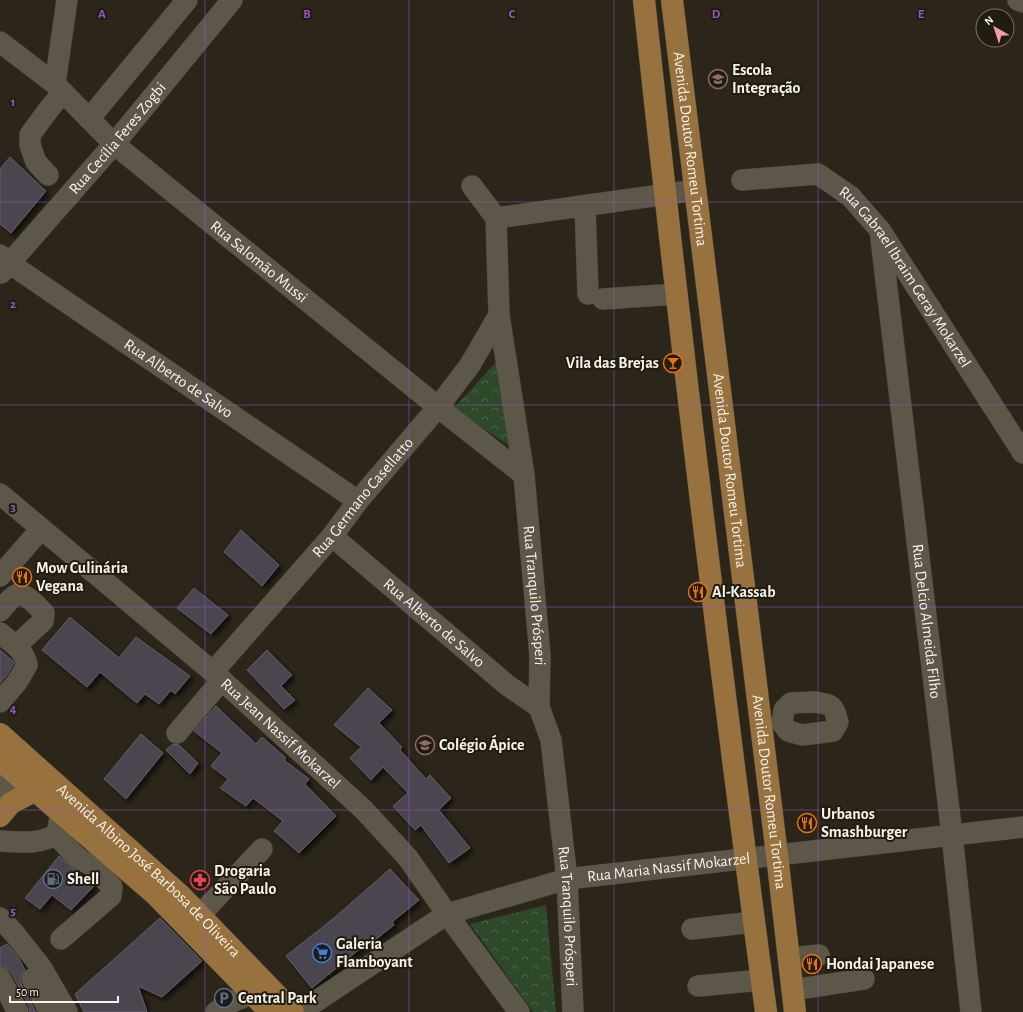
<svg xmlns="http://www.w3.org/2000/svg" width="1023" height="1012" font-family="'Alegreya Sans',sans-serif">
	<defs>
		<pattern id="park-crowns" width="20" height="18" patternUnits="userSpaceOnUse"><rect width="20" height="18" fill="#2e4929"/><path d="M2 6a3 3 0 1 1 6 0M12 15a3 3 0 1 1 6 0" fill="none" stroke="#4d6448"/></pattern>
		<filter id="shadow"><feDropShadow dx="3.5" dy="3.5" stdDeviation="2" flood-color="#0009"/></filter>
	</defs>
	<rect width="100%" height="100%" fill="#2b2619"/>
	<path fill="url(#park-crowns)" d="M 497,361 L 510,446 L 453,409 Z
		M 546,905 L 556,1012 L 533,1012 L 470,924 Z"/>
	<path fill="#4c4450" stroke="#645c69" filter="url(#shadow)" d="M 10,157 L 46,191 L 11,233 L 0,224 L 0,169 Z
		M 241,530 L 279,565 L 262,586 L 224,552 Z
		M 194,588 L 228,615 L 211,634 L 177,608 Z
		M 70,617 L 119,658 L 136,637 L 190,676 L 175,694 L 171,690 L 159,704 L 145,694 L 137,703 L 100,672 L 87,687 L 42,650 Z
		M 0,650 L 13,661 L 14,663 L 7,675 L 0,683 Z
		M 267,650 L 292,675 L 281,686 L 295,700 L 284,709 L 247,670 Z
		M 368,688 L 392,710 L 379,723 L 402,747 L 400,750 L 426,779 L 430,775 L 451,798 L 439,810 L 470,848 L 449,863 L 421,825 L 415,830 L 393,806 L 408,793 L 383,767 L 371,780 L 350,758 L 361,747 L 334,725 Z
		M 216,706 L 256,744 L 262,737 L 286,758 L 284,760 L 309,779 L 305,784 L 336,816 L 299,853 L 274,831 L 283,821 L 253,798 L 246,806 L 220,788 L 228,779 L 211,766 L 222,753 L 194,731 Z
		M 141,734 L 163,753 L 126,799 L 104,779 Z
		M 173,744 L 179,745 L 198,763 L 190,774 L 166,750 Z
		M 59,856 L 94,886 L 71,910 L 52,895 L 40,909 L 25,898 Z
		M 390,869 L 419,900 L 392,922 L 394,925 L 375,940 L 373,938 L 312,988 L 286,956 L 334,918 Z
		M 160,918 L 202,961 L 162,997 L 138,986 L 147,1012 L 84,1012 L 75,994 Z
		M 7,944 L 18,957 L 25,970 L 22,973 L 20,978 L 21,984 L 36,1012 L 30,1012 L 29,1006 L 11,972 L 6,968 L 0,966 L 0,948 Z"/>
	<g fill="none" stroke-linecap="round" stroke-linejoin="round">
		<g stroke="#454137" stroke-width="22">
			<g id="minor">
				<path d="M 1018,0 L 1023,2"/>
				<path id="s1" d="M 0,42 L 55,84 L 114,144 L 438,407 L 524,475"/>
				<path d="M 55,84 L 67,0"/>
				<path d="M 89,119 L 187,0"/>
				<path d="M 48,175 L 36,162 L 30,145 L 30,135 L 49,109 L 63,92"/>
				<path id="s2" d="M 742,180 L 818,174 L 850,196 L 880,230 L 1023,453"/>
				<path id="s3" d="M 472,186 L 496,218 L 499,315 L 524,475 L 540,656 L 539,707 L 551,740 L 567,879 L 573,1012"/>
				<path d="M 585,206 L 588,294"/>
				<path d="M 496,218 L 696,190"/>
				<path id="s4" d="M 880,230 L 952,835 L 971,1012"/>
				<path id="s5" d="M 0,255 L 9,263 L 358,501"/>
				<path id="s6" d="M 1,273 L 114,144 L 232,0"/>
				<path d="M 603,299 L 677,294"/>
				<path id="s7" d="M 0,494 L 213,672 L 363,809 L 408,858 L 447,914 L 519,1012"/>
				<path id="s8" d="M 332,536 L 507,685 L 539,707"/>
				<path d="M 0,576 L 41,529"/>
				<path d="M 0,611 C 4,607 8,601 13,597 C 23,588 37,606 44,613 L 43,621 L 16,646"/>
				<path d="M 0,633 C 13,644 23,648 27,665 L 17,682 L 0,702"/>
				<path id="s9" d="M 213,672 L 332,536 L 358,501 L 438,407 L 470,365 L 499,315"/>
				<path d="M 815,702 C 833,705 833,705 838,722 L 833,731 L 802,735 L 788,731 L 782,723 L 784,710 L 791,703 Z"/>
				<path d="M 177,733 L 222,680"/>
				<path d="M 0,804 L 17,755"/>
				<path d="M 61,812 L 57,834 C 63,843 79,863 91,864 C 95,865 100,863 104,862"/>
				<path d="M 0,841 C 21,842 38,845 57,834"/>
				<path d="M 200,915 L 262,849"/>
				<path d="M 0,918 L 14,933 L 41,967 L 67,1012"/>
				<path d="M 692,929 L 754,922"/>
				<path d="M 61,939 L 111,896 L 112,887 L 91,864"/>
				<path d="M 789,958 L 819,955"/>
				<path d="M 0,978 L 18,1012"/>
				<path d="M 32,979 L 50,1012"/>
				<path d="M 698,986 L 762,980"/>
				<path d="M 792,990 L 864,979"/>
				<path d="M 216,1012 L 234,1001 L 252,994"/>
				<path id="s10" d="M 300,1012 L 447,914 L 567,879 L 1023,827"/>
			</g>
		</g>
		<g stroke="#454137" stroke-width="23">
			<g id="major">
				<path d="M 644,0 C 680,338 721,675 766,1012"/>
				<path id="s11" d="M 672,0 L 777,855 L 795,1012"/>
				<path id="s12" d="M 0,734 L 180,895 L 293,1012"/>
				<path d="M 0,760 L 156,895 L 270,1012"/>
				<path d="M 0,816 L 11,803 L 36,790"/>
			</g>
		</g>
		<use href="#minor" stroke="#5d5749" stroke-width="21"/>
		<use href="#major" stroke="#98723e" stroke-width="22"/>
	</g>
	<path fill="none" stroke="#9454c8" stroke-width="1" stroke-opacity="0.55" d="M 205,0 L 205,1012M 409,0 L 409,1012M 614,0 L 614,1012M 818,0 L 818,1012M 0,202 L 1023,202M 0,405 L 1023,405M 0,607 L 1023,607M 0,810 L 1023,810"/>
	<defs>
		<g id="school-ring" transform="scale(1)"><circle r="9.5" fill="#211c10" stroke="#8d6e63" stroke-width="1.5"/><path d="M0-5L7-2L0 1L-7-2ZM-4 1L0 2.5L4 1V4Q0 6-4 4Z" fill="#8d6e63"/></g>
		<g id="bar-ring" transform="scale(1)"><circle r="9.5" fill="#211c10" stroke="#e8710a" stroke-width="1.5"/><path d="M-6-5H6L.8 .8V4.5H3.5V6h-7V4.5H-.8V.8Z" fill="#e8710a"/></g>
		<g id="restaurant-ring" transform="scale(1)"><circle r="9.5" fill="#211c10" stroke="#e8710a" stroke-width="1.5"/><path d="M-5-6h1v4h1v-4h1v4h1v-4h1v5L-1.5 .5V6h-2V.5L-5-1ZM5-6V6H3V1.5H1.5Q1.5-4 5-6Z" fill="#e8710a"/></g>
		<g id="fuel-ring" transform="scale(1)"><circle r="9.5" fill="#211c10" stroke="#5c6f8a" stroke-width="1.5"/><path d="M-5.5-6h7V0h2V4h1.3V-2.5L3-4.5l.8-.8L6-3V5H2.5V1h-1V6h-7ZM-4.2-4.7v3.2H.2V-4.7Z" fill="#5c6f8a"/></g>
		<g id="pharmacy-ring" transform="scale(1)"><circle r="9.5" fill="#211c10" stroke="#e0444e" stroke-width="1.5"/><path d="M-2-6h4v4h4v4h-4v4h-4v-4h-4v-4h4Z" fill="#e0444e"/></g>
		<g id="supermarket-ring" transform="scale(1)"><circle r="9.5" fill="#211c10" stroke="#3f7fe0" stroke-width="1.5"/><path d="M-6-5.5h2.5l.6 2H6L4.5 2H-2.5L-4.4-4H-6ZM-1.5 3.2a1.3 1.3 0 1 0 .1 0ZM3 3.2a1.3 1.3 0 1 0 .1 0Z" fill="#3f7fe0"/></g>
		<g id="parking-ring" transform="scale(1)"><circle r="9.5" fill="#211c10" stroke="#5c6f8a" stroke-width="1.5"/><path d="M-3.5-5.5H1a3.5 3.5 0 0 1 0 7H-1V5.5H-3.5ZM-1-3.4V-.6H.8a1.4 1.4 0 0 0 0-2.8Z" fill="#5c6f8a"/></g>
	</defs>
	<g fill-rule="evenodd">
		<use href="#school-ring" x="718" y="79"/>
		<use href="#bar-ring" x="673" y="363"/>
		<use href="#restaurant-ring" x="22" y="577"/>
		<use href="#restaurant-ring" x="698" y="592"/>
		<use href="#school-ring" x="425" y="745"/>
		<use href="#restaurant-ring" x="807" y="823"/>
		<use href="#fuel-ring" x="53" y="879"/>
		<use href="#pharmacy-ring" x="200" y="880"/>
		<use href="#supermarket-ring" x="322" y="953"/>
		<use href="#restaurant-ring" x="812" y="964"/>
		<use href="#parking-ring" x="224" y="998"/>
	</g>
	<g text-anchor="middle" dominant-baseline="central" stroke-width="4" stroke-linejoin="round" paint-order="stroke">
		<g font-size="16" font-weight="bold" fill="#f7f3eb" stroke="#211c10" text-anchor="start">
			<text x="732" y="70">Escola<tspan x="732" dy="18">Integração</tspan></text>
			<text x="659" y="363" text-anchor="end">Vila das Brejas</text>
			<text x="36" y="568">Mow Culinária<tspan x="36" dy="18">Vegana</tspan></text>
			<text x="712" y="592">Al-Kassab</text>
			<text x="439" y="745">Colégio Ápice</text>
			<text x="821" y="814">Urbanos<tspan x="821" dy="18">Smashburger</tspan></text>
			<text x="214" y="871">Drogaria<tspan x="214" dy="18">São Paulo</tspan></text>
			<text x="67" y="879">Shell</text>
			<text x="336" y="944">Galeria<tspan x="336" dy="18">Flamboyant</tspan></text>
			<text x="826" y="964">Hondai Japanese</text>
			<text x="238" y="998">Central Park</text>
		</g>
		<g font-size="16" fill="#f7f3eb" stroke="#211c10">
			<text stroke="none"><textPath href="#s6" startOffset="178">Rua Cecília Feres Zogbi</textPath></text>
			<text stroke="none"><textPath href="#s11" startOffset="150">Avenida Doutor Romeu Tortima</textPath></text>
			<text stroke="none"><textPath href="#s1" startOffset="340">Rua Salomão Mussi</textPath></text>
			<text stroke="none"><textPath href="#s2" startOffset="213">Rua Gabrael Ibraim Geray Mokarzel</textPath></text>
			<text stroke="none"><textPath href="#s5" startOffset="217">Rua Alberto de Salvo</textPath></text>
			<text stroke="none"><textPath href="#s11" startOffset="474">Avenida Doutor Romeu Tortima</textPath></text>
			<text stroke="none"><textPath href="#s9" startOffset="230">Rua Germano Casellatto</textPath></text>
			<text stroke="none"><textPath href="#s3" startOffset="420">Rua Tranquilo Prósperi</textPath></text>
			<text stroke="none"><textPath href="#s4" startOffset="394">Rua Delcio Almeida Filho</textPath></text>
			<text stroke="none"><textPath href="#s8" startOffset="134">Rua Alberto de Salvo</textPath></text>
			<text stroke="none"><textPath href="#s7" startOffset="369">Rua Jean Nassif Mokarzel</textPath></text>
			<text stroke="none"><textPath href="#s11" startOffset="798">Avenida Doutor Romeu Tortima</textPath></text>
			<text stroke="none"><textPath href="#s10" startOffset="404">Rua Maria Nassif Mokarzel</textPath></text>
			<text stroke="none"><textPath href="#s12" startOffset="202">Avenida Albino José Barbosa de Oliveira</textPath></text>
			<text stroke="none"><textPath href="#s3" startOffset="744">Rua Tranquilo Prósperi</textPath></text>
		</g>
	</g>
	<g font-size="13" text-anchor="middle" font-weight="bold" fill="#9454c8" stroke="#211c10" stroke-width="4" stroke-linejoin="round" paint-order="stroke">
		<text x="102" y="18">A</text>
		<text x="307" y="18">B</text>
		<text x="512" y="18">C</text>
		<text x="716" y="18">D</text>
		<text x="921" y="18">E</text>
		<text x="13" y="106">1</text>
		<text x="13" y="308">2</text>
		<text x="13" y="511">3</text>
		<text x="13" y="713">4</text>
		<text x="13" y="915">5</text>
	</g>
	<g transform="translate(995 28) rotate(321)"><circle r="19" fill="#211c10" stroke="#777268"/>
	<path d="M0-3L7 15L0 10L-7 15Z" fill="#f29aae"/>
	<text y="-6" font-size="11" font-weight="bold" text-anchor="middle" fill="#f7f3eb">N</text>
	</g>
	<path d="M10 996v6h108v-6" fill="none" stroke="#f7f3eb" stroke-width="2"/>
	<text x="16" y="996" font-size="12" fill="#f7f3eb" stroke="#211c10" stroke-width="3" paint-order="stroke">50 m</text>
</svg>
